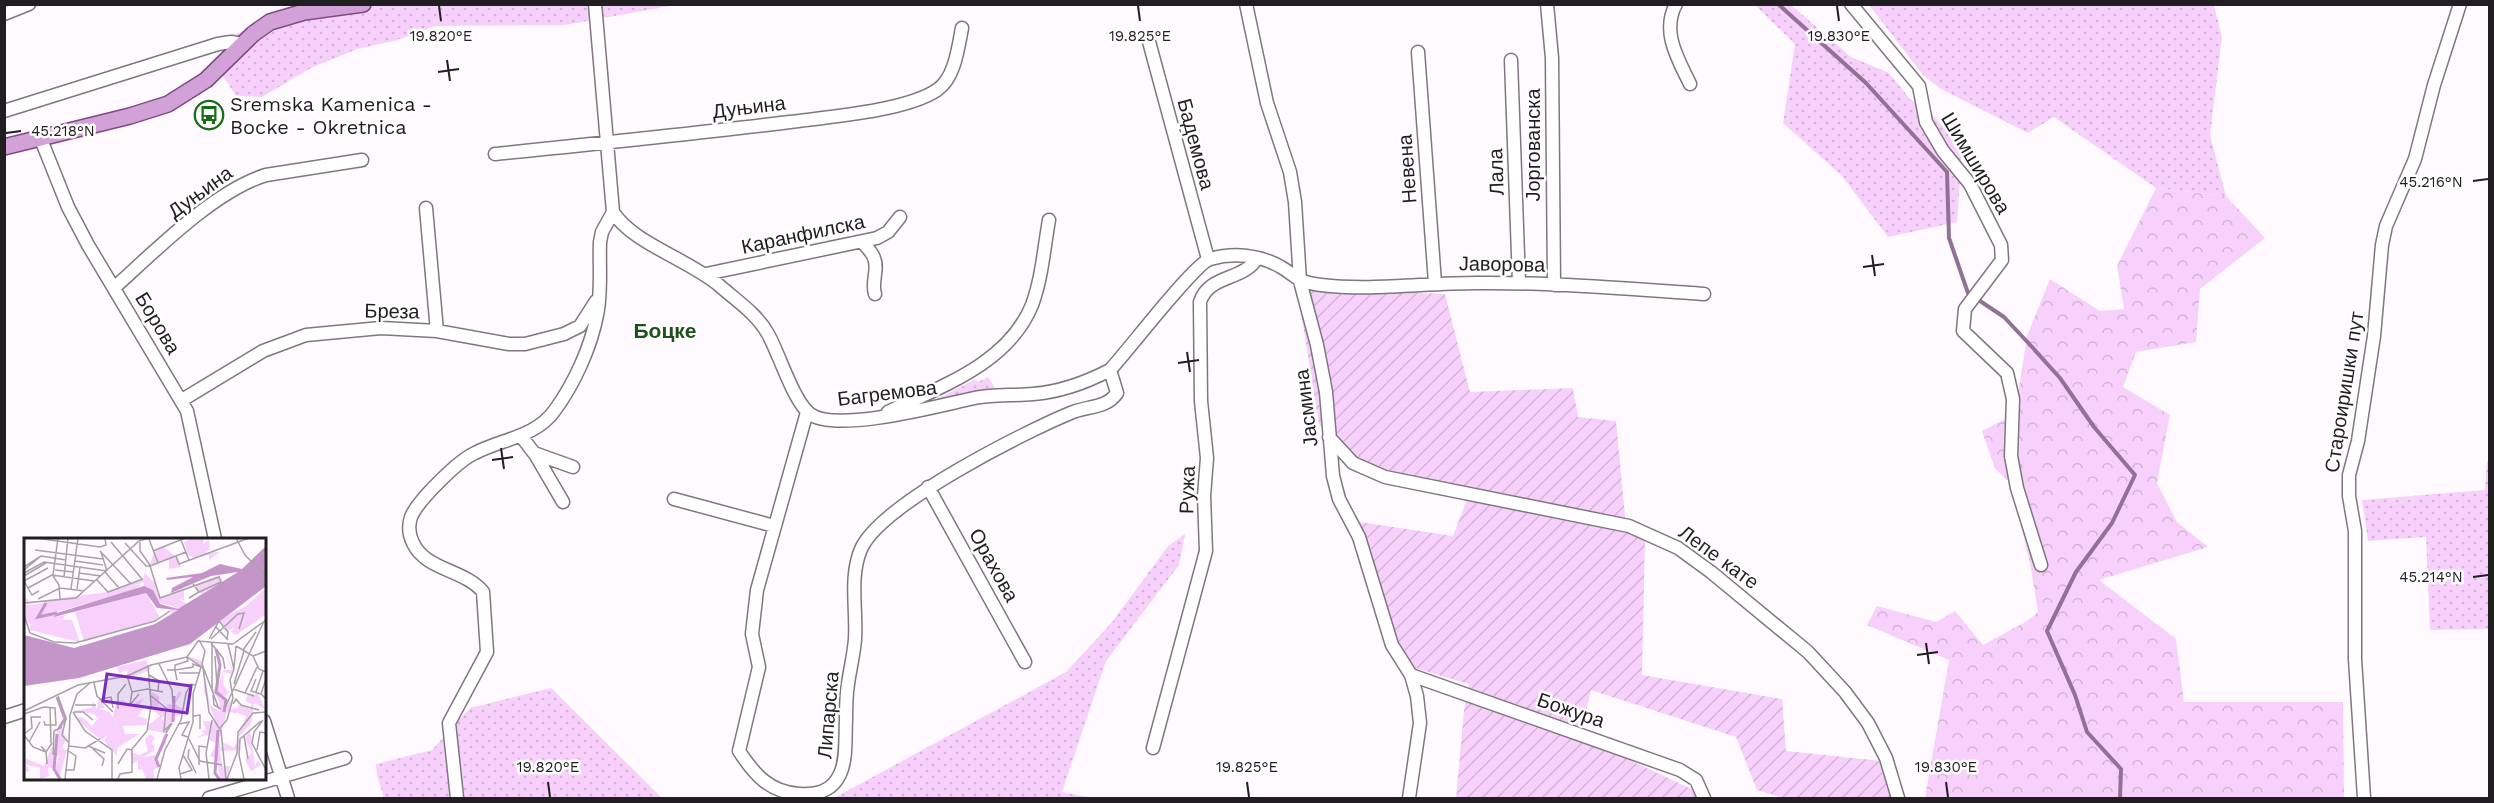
<svg xmlns="http://www.w3.org/2000/svg" width="2494" height="803" font-family="'Work Sans',sans-serif">
	<defs>
		<pattern id="grass-dots" width="8" height="8" patternUnits="userSpaceOnUse" patternTransform="scale(1.5)"><rect width="8" height="8" fill="#f7d1fc"/><path d="M2 2h.1M6 6h.1" fill="none" stroke="#d3b3d8" stroke-width="1.8" stroke-linecap="round"/></pattern>
		<pattern id="forest-crowns" width="20" height="18" patternUnits="userSpaceOnUse" patternTransform="scale(1.5)"><rect width="20" height="18" fill="#f7d1fc"/><path d="M2 6a3 3 0 1 1 6 0M12 15a3 3 0 1 1 6 0" fill="none" stroke="#d3b3d8"/></pattern>
		<pattern id="garden-furrows" width="10" height="10" patternUnits="userSpaceOnUse" patternTransform="scale(1.5)"><rect width="10" height="10" fill="#f7d1fc"/><path d="M-1 1l2-2M0 10L10 0M9 11l2-2" fill="none" stroke="#d3b3d8"/></pattern>
	</defs>
	<rect width="100%" height="100%" fill="#fefafe"/>
	<path fill="url(#grass-dots)" d="M 299,5 L 675,5 L 565,25 L 435,26 L 394,41 L 357,49 L 311,68 L 262,97 L 236,96 L 222,74 L 243,48 L 233,36 Z
		M 1755,5 L 1791,5 L 1851,57 L 1889,73 L 1910,99 L 1931,113 L 1962,149 L 1957,222 L 1888,237 L 1842,176 L 1783,123 L 1795,44 Z
		M 1869,5 L 2214,5 L 2222,37 L 2210,135 L 2226,196 L 2156,188 L 2054,117 L 2028,133 L 1941,89 L 1923,75 Z
		M 988,377 L 995,388 L 937,399 L 976,379 L 978,382 Z
		M 2489,461 L 2489,640 L 2488,629 L 2430,630 L 2426,537 L 2368,541 L 2362,500 L 2485,490 L 2487,462 Z
		M 1185,534 L 1179,565 L 1106,661 L 1062,792 L 1093,798 L 834,798 L 1066,672 L 1113,621 L 1168,546 Z
		M 551,688 L 662,798 L 384,798 L 377,776 L 376,764 L 432,750 L 470,708 Z"/>
	<path fill="url(#forest-crowns)" d="M 2156,188 L 2226,196 L 2265,238 L 2200,289 L 2196,342 L 2136,352 L 2123,387 L 2170,415 L 2157,483 L 2177,522 L 2208,547 L 2099,580 L 2176,639 L 2184,702 L 2343,702 L 2344,798 L 1925,798 L 1949,660 L 1867,625 L 1877,606 L 1936,622 L 1955,611 L 1983,645 L 2027,621 L 2038,612 L 2031,569 L 2012,484 L 1995,469 L 1982,431 L 2015,414 L 2027,336 L 2050,279 L 2100,311 L 2124,309 L 2117,266 Z"/>
	<path fill="url(#garden-furrows)" d="M 1297,288 L 1445,294 L 1470,392 L 1573,388 L 1578,417 L 1616,421 L 1626,526 L 1645,537 L 1642,675 L 1782,699 L 1786,751 L 1882,761 L 1898,798 L 1783,798 L 1757,790 L 1736,737 L 1591,690 L 1580,737 L 1711,798 L 1456,798 L 1464,711 L 1469,684 L 1415,668 L 1388,626 L 1360,522 L 1453,536 L 1470,491 L 1347,460 L 1319,424 Z"/>
	<g fill="none" stroke-linecap="round" stroke-linejoin="round">
		<path stroke="#927197" stroke-width="4" d="M 1778,4 L 1866,83 L 1947,172 L 1949,238 L 1968,293 L 2004,317 L 2033,348 L 2060,378 L 2094,427 L 2135,475 L 2112,523 L 2076,572 L 2047,631 L 2075,695 L 2087,732 L 2121,769 L 2120,798"/>
		<g stroke="#7e777f" stroke-width="15">
			<path id="minor" d="M 595,4 L 613,212 C 632,243 690,260 720,286 C 737,301 757,314 768,334 C 779,353 793,401 810,414 C 836,433 938,406 970,399 C 991,394 1011,396 1033,394 C 1059,392 1087,382 1110,370 C 1127,352 1194,264 1210,259 C 1234,252 1260,255 1281,267 C 1299,278 1297,282 1321,285 C 1372,291 1425,283 1476,283 C 1552,282 1628,289 1704,294
				M 1246,4 L 1267,103 L 1290,172 L 1295,202 L 1300,281 L 1317,345 L 1326,392 L 1333,476 L 1339,499 L 1359,537 L 1392,645 L 1411,675 L 1417,696 L 1420,723 L 1409,798
				M 1547,4 L 1552,58 L 1554,285
				M 1676,4 C 1661,32 1678,59 1690,84
				M 1851,4 L 1919,86 L 1926,122 L 1943,151 L 1970,184 L 2001,245 L 2002,260 L 1965,309 L 1963,331 L 2007,373 L 2013,399 L 2011,456 L 2017,488 L 2041,565
				M 4,14 L 29,4
				M 1148,38 L 1208,259
				M 1418,52 L 1435,283
				M 1511,60 L 1519,283
				M 4,111 L 218,44 L 231,42 L 243,44
				M 40,137 L 68,207 L 88,245 L 187,411 L 215,539
				M 495,154 C 593,144 692,134 790,122 C 828,117 906,111 937,90 C 955,78 958,48 962,28
				M 426,208 L 437,331
				M 862,242 C 866,246 872,252 874,258 C 879,269 871,282 875,294
				M 706,274 L 877,238 L 888,232 L 900,217
				M 114,288 C 155,251 214,191 266,175 L 362,160
				M 182,400 L 263,351 L 306,335 L 381,328 L 437,331 L 509,344 L 525,344 L 564,334 L 580,326 L 596,301
				M 807,412 L 757,590 L 752,634 L 759,667 L 739,751 C 754,774 769,792 799,794 C 816,795 832,792 840,774 C 847,760 845,736 846,720 C 846,708 846,696 848,684 C 850,669 854,654 855,639 C 857,610 849,577 861,549 C 881,504 1026,431 1073,412 C 1089,406 1107,408 1117,393 L 1110,370
				M 888,412 C 941,386 1008,364 1032,305 C 1042,278 1044,248 1049,220
				M 521,436 L 534,453 L 573,467
				M 1329,437 L 1353,463 L 1385,477 L 1629,526 L 1678,548 L 1711,572 L 1808,652 L 1845,692 L 1868,723 L 1886,758 L 1898,798
				M 535,454 L 563,502
				M 928,487 L 1025,662
				M 674,499 L 774,526
				M 1411,675 L 1680,770 L 1696,780 L 1704,798
				M 4,717 L 26,710
				M 264,721 L 288,798
				M 1153,748 L 1206,551 L 1204,496 L 1207,458 L 1201,401 L 1200,302 C 1209,274 1244,281 1257,258
				M 209,798 L 345,758
				M 457,798 L 449,723 L 487,652 L 483,592 C 466,570 425,570 413,543 C 409,535 408,526 411,517 C 418,500 459,460 475,453 C 502,439 536,437 555,410 C 574,384 591,347 597,315 C 602,292 599,265 600,242 L 602,232 L 613,212
				M 2364,798 L 2355,659 L 2355,531 L 2349,496 L 2349,475 L 2358,441 L 2374,336 L 2382,245 L 2386,226 L 2415,159 L 2434,85 L 2460,4"/>
		</g>
		<g stroke="#7f4a86" stroke-width="18">
			<path id="major" d="M 4,147 L 130,116 L 168,104 L 206,80 L 253,34 L 270,22 L 304,12 L 363,4"/>
		</g>
		<use href="#minor" stroke="#fff" stroke-width="12"/>
		<use href="#major" stroke="#d1a1d7" stroke-width="15"/>
	</g>
	<path fill="none" stroke="#211e21" stroke-width="2" d="M 439,6 L 441,21M 1138,6 L 1140,21M 1837,6 L 1839,21M 447,60 L 450,81M 438,72 L 459,69M 6,133 L 21,131M 2473,181 L 2488,179M 1872,255 L 1875,276M 1863,267 L 1884,264M 1187,352 L 1190,372M 1178,363 L 1199,360M 501,448 L 504,469M 492,460 L 513,457M 2473,577 L 2488,575M 1926,643 L 1929,664M 1917,655 L 1938,652M 548,782 L 550,797M 1247,782 L 1249,797M 1946,782 L 1948,797"/>
	<defs>
		<g id="bus-ring" transform="scale(1.5)"><circle r="9.5" fill="#fff" stroke="#166c14" stroke-width="1.5"/><path d="M-5-6H5V4H4V6H2V4H-2V6H-4V4H-5ZM-3.5-4V0h7V-4ZM-3.5 1.2v1.5H-2V1.2ZM2 1.2v1.5H3.5V1.2Z" fill="#166c14"/></g>
	</defs>
	<g fill-rule="evenodd">
		<use href="#bus-ring" x="209" y="115"/>
	</g>
	<g text-anchor="middle" dominant-baseline="central" stroke-width="5" stroke-linejoin="round" paint-order="stroke">
		<g font-size="20" fill="#211e21" stroke="#fff" text-anchor="start">
			<text x="230" y="104">Sremska Kamenica -<tspan x="230" dy="23">Bocke - Okretnica</tspan></text>
		</g>
		<g font-size="20" fill="#211e21" stroke="#fff">
			<text transform="translate(749 107) rotate(-7)">Дуњина</text>
			<text transform="translate(1196 144) rotate(75)">Бадемова</text>
			<text transform="translate(1533 145) rotate(-90)">Јоргованска</text>
			<text transform="translate(1976 163) rotate(59)">Шимширова</text>
			<text transform="translate(1407 169) rotate(-94)">Невена</text>
			<text transform="translate(1496 172) rotate(-92)">Лала</text>
			<text transform="translate(200 192) rotate(-36)">Дуњина</text>
			<text transform="translate(803 234) rotate(-12)">Каранфилска</text>
			<text transform="translate(1502 264) rotate(1)">Јаворова</text>
			<text transform="translate(392 311) rotate(1)">Бреза</text>
			<text transform="translate(158 323) rotate(59)">Борова</text>
			<text transform="translate(2344 392) rotate(-81)">Староиришки пут</text>
			<text transform="translate(887 393) rotate(-7)">Багремова</text>
			<text transform="translate(1306 408) rotate(-97)">Јасмина</text>
			<text transform="translate(1187 490) rotate(-88)">Ружа</text>
			<text transform="translate(1719 557) rotate(36)">Лепе кате</text>
			<text transform="translate(994 565) rotate(61)">Орахова</text>
			<text transform="translate(1571 710) rotate(19)">Божура</text>
			<text transform="translate(828 715) rotate(-85)">Липарска</text>
		</g>
		<g font-size="21" font-weight="bold" fill="#1d501a" stroke="#fff">
			<text x="665" y="330">Боцке</text>
		</g>
	</g>
	<g transform="translate(24 538)">
		<rect width="242" height="242" fill="#fefafe"/>
		<path d="M 169,0 L 179,0 L 179,6 L 185,2 L 186,11 L 181,15 L 196,14 L 185,22 L 185,17 L 170,20 L 164,17 L 160,4 ZM 140,9 L 152,19 L 157,29 L 145,31 L 145,21 L 126,27 L 130,14 ZM 122,28 L 121,36 L 131,45 L 120,44 L 31,74 L 15,77 L 22,65 L 14,64 L 1,67 L 0,71 L 1,59 L 6,64 L 84,54 L 119,42 ZM 201,116 L 209,131 L 208,136 L 199,134 L 199,146 L 204,154 L 207,152 L 201,158 L 200,171 L 205,172 L 200,179 L 201,182 L 195,202 L 196,209 L 201,209 L 196,203 L 209,209 L 213,206 L 214,197 L 222,178 L 212,174 L 215,167 L 226,171 L 228,166 L 221,163 L 224,156 L 234,156 L 241,171 L 230,165 L 227,186 L 214,199 L 217,212 L 196,213 L 198,228 L 206,228 L 203,241 L 196,241 L 193,219 L 186,219 L 192,205 L 185,202 L 187,196 L 172,200 L 181,195 L 176,193 L 182,192 L 179,183 L 192,184 L 180,154 L 180,133 L 164,118 L 178,123 L 186,167 L 196,174 L 195,161 L 188,153 L 197,146 L 199,132 L 208,132 ZM 122,122 L 127,131 L 123,133 L 106,140 L 102,140 L 104,132 L 95,135 L 93,129 ZM 120,160 L 115,168 L 120,170 L 114,178 L 123,181 L 122,187 L 99,188 L 101,196 L 115,196 L 93,210 L 93,218 L 80,203 L 84,197 L 77,202 L 51,180 L 58,179 L 68,188 L 76,178 L 86,192 L 93,186 L 89,178 L 92,164 L 98,162 L 107,167 ZM 226,192 L 231,228 L 234,222 L 237,227 L 227,233 L 221,222 L 228,215 L 221,200 ZM 28,208 L 30,231 L 24,229 L 25,238 L 16,241 L 16,230 L 1,226 L 6,233 L 1,234 L 0,241 L 0,220 L 20,228 ZM 108,217 L 127,220 L 126,225 L 134,229 L 129,233 L 131,241 L 122,241 L 118,231 L 114,232 L 114,223 L 107,226 Z" fill="#f7d1fc"/>
		<path d="M 196,37 L 198,44 L 177,56 L 171,48 L 160,53 L 160,62 L 154,61 L 163,66 L 148,76 L 146,71 L 152,71 L 149,68 L 135,65 L 129,52 L 120,48 L 120,44 L 131,44 L 136,60 ZM 115,46 L 117,48 L 103,54 L 32,74 L 31,79 L 42,77 L 38,82 L 48,82 L 56,104 L 5,92 L 7,86 L 2,83 L 1,67 L 23,65 L 15,77 ZM 122,55 L 136,80 L 60,104 L 51,74 ZM 199,135 L 199,148 L 204,154 L 199,158 L 201,164 L 197,162 L 200,171 L 209,160 L 207,171 L 214,169 L 212,176 L 203,173 L 199,188 L 193,182 L 199,169 L 191,156 ZM 155,153 L 158,155 L 151,166 L 159,171 L 158,176 L 151,178 L 142,197 L 142,206 L 133,220 L 134,233 L 134,229 L 124,226 L 126,225 L 126,221 L 106,218 L 107,214 L 115,217 L 124,213 L 121,201 L 126,196 L 131,200 L 127,206 L 131,207 L 130,213 L 119,219 L 133,217 L 145,183 L 142,185 L 143,166 L 149,167 Z" fill="#f7d1fc"/>
		<path d="M 241,51 L 241,77 L 212,97 L 207,94 L 210,90 L 203,93 L 195,82 L 222,68 Z" fill="#f7d1fc"/>
		<path d="M 125,152 L 135,158 L 135,167 L 143,171 L 133,168 L 143,176 L 137,180 L 142,185 L 148,182 L 142,195 L 124,192 L 123,188 L 136,178 L 128,171 ZM 75,159 L 81,170 L 75,171 L 86,174 L 93,186 L 87,194 L 79,190 L 76,178 L 69,183 L 73,179 L 70,176 L 48,173 L 68,170 L 69,164 L 73,171 ZM 33,190 L 38,190 L 42,201 L 38,210 L 43,212 L 36,238 L 31,229 L 36,216 L 32,220 Z" fill="#f7d1fc"/>
		<path d="M 241,9 L 241,49 L 166,106 L 55,140 L 0,148 L 0,97 L 50,110 L 131,86 L 154,72 L 133,70 L 122,55 L 30,79 L 33,75 L 120,48 L 129,52 L 136,66 L 154,71 L 214,34 L 187,38 L 147,55 L 148,50 L 169,39 L 143,42 L 142,40 L 178,35 L 196,26 L 218,31 Z" fill="#c395c9"/>
		<path fill="none" stroke="#c395c9" stroke-width="3" d="M 22,65 L 14,79 L 33,75M 192,111 L 196,127 L 192,154 L 202,162 L 200,174M 33,159 L 41,181 L 35,190M 149,184 L 150,158M 194,192 L 191,235 L 195,241M 33,196 L 30,231 L 36,241M 135,229 L 132,221 L 143,196"/>
		<path fill="none" stroke="#a6a2a6" stroke-width="1.5" d="M 12,0 L 76,9 L 82,7 L 81,0M 212,0 L 221,17 L 242,38M 125,1 L 134,25M 157,2 L 165,22M 87,4 L 118,41M 116,4 L 116,13 L 126,27M 101,5 L 122,28 L 126,28M 11,12 L 79,21M 76,13 L 107,46M 129,13 L 161,0M 77,14 L 83,33M 162,14 L 126,28 L 136,60 L 195,39 L 197,44 L 175,54M 17,18 L 42,22M 152,18 L 155,26 L 225,0M 51,23 L 79,27M 0,29 L 17,18M 0,32 L 17,18M 31,32 L 50,34M 81,34 L 95,50M 0,35 L 20,24 L 83,33M 55,35 L 77,38M 28,37 L 70,43M 29,37 L 34,0M 0,38 L 22,25M 29,38 L 35,47 L 36,61M 40,39 L 44,0M 73,42 L 84,54 L 119,41M 0,43 L 24,30M 0,43 L 8,57 L 15,53M 4,50 L 28,37M 47,51 L 54,0M 53,51 L 56,29M 165,60 L 175,54 L 169,46M 14,61 L 36,50 L 60,53M 0,65 L 52,60 L 115,3 L 125,0M 0,77 L 6,95 L 30,104 L 51,105 L 131,83 L 146,73M 191,88 L 204,102M 185,101 L 195,83 L 204,94 L 203,101M 187,101 L 214,76 L 220,75 L 215,91M 175,102 L 181,113 L 178,126 L 195,171M 187,105 L 199,120 L 201,131M 212,108 L 229,118 L 242,113M 219,112 L 232,94M 191,118 L 193,148M 229,118 L 235,131 L 242,134M 163,119 L 174,103 L 209,106 L 242,82M 135,126 L 148,152 L 149,165M 210,130 L 212,108M 143,132 L 151,132 L 151,127 L 164,123 L 163,120M 155,135 L 175,135M 125,137 L 135,143 L 134,153M 103,138 L 108,154 L 123,151 L 139,154M 232,141 L 227,153 L 237,156M 242,141 L 237,156 L 242,161M 153,142 L 151,132 L 169,129 L 169,126 L 177,129 L 169,156 L 169,184 L 155,230 L 157,241M 70,145 L 73,158 L 89,174M 210,146 L 220,113M 209,151 L 230,158M 188,152 L 188,105M 108,154 L 106,167 L 115,156M 232,154 L 239,133M 221,155 L 233,129M 126,157 L 142,170 L 140,193 L 148,185 L 142,195M 189,157 L 190,167 L 197,171M 34,158 L 42,180 L 38,197 L 45,205 L 41,241M 76,161 L 87,159 L 89,170M 209,166 L 212,161 L 217,167 L 235,172M 51,167 L 72,167M 26,169 L 27,205M 201,170 L 240,83M 94,171 L 94,156 L 102,146M 0,173 L 54,147 L 103,138 L 127,127 L 163,119 L 179,130 L 185,174 L 197,193 L 202,241M 49,174 L 61,193 L 88,212 L 88,241M 50,174 L 59,174 L 69,182M 0,176 L 20,169 L 31,170 L 32,187 L 21,187 L 20,183M 169,178 L 176,177 L 176,191M 239,182 L 230,194 L 228,205 L 242,232M 155,186 L 165,184 L 158,197 L 164,199M 196,190 L 203,182 L 209,160 L 206,142 L 210,131 L 204,106M 0,196 L 8,190 L 7,179 L 17,179M 0,197 L 9,209 L 22,214 L 23,226M 220,198 L 224,221M 165,201 L 176,223 L 198,227M 5,204 L 16,184M 45,204 L 46,177 L 53,156 L 66,145M 17,208 L 22,214 L 28,205M 45,208 L 61,210 L 76,201M 64,208 L 81,215M 69,211 L 80,221 L 78,228M 165,211 L 164,219 L 172,235M 233,212 L 236,194 L 242,195M 33,216 L 29,216 L 30,193 L 38,189M 215,217 L 216,201 L 237,183M 215,217 L 220,241M 94,226 L 103,211 L 108,212M 175,227 L 175,208 L 182,209M 41,232 L 50,232 L 52,218 L 43,212M 156,236 L 168,232 L 159,217M 94,241 L 96,236 L 108,234 L 108,211 L 123,193 L 127,167 L 124,128M 133,241 L 141,212 L 157,182 L 162,155 L 167,146 L 171,147M 185,241 L 182,215 L 188,182M 203,241 L 213,215 L 214,194 L 229,175 L 242,174"/>
		<path fill="#7b2cbf" fill-opacity="0.15" stroke="#7b2cbf" stroke-width="3" d="M 83,136 L 167,148 L 163,175 L 79,163 Z"/>
		<rect width="242" height="242" fill="none" stroke="#211e21" stroke-width="3"/>
	</g>
	<g font-size="15" text-anchor="middle" fill="#211e21" stroke="#fff" stroke-width="5" stroke-linejoin="round" paint-order="stroke">
		<text x="441" y="41">19.820°E</text>
		<text x="1140" y="41">19.825°E</text>
		<text x="1839" y="41">19.830°E</text>
		<text x="63" y="136">45.218°N</text>
		<text x="2431" y="187">45.216°N</text>
		<text x="2431" y="582">45.214°N</text>
		<text x="548" y="772">19.820°E</text>
		<text x="1247" y="772">19.825°E</text>
		<text x="1946" y="772">19.830°E</text>
	</g>
	<rect width="2494" height="803" fill="none" stroke="#211e21" stroke-width="12"/>
</svg>
